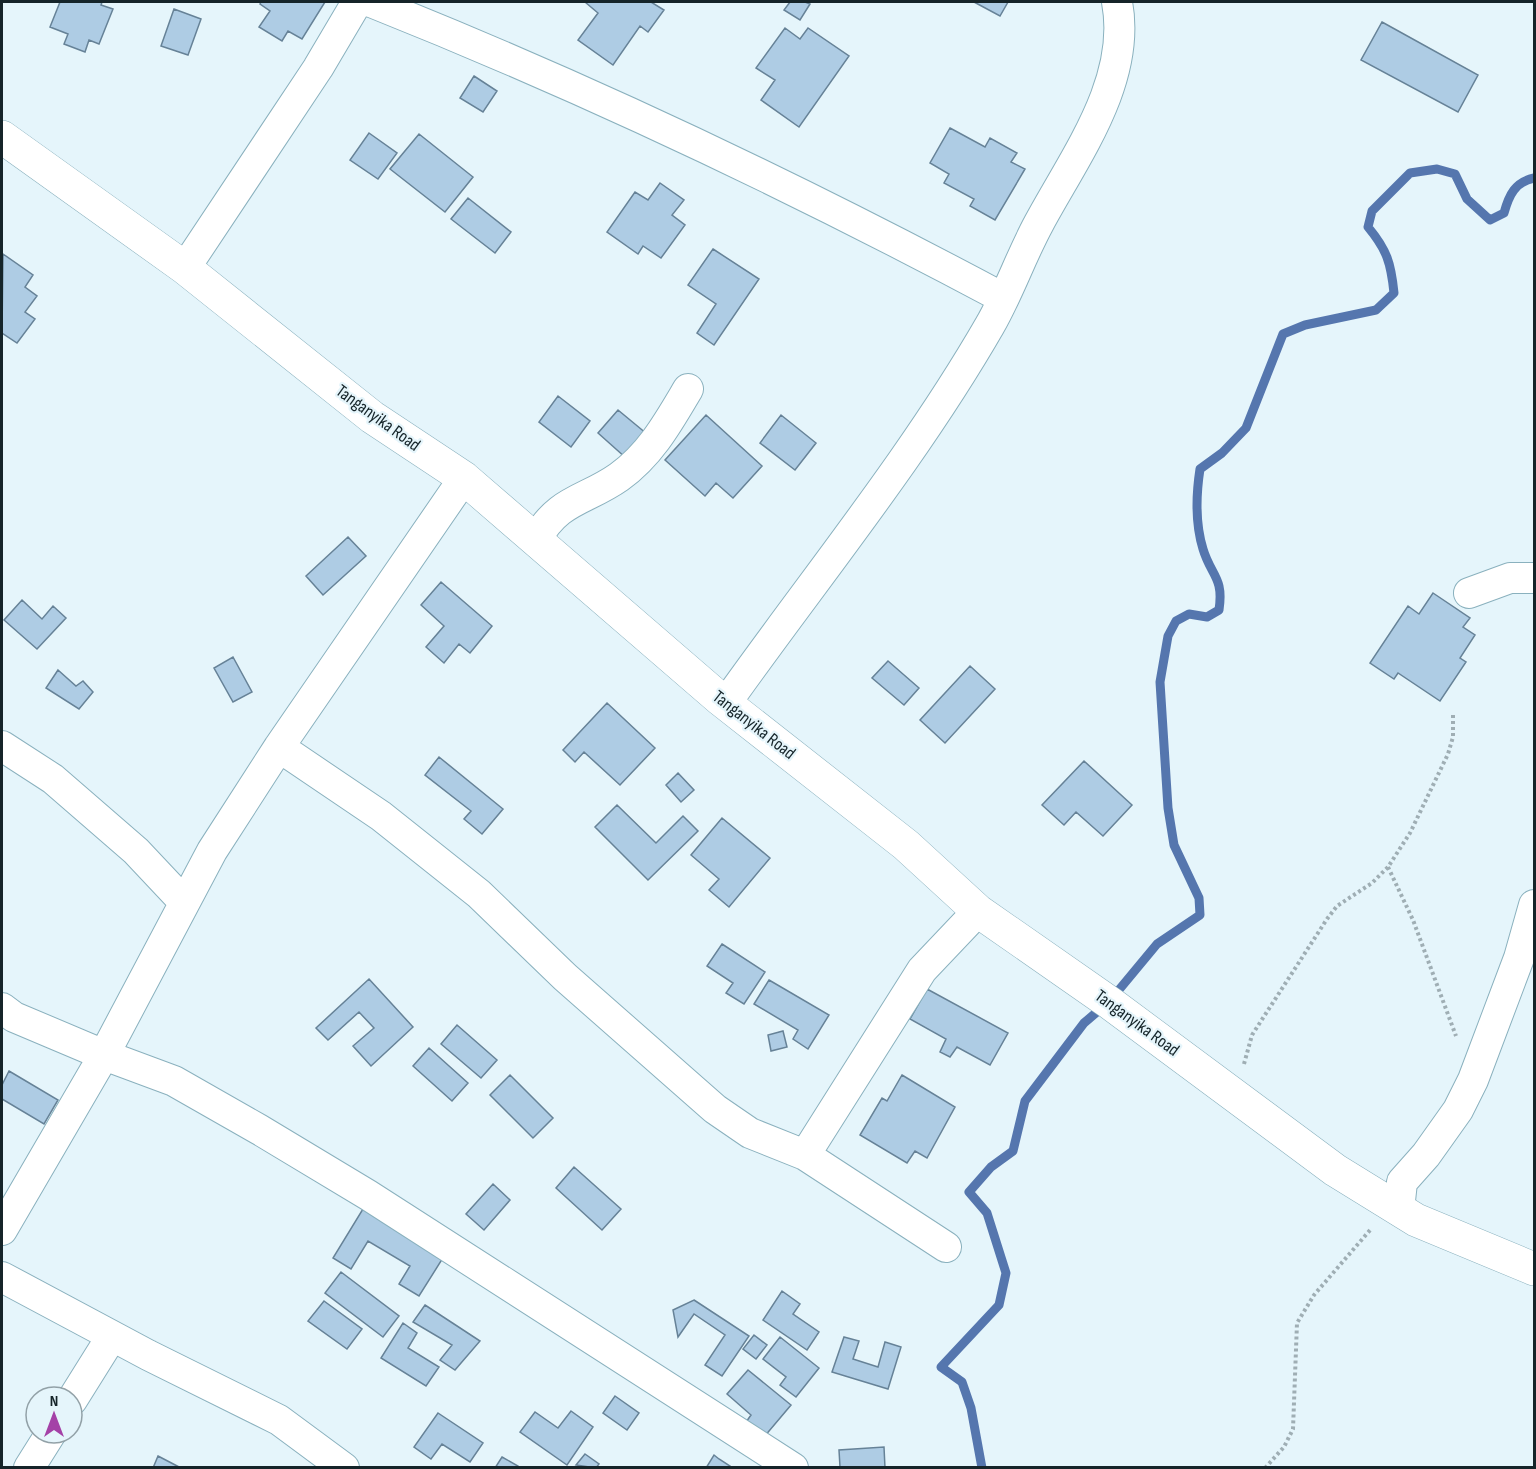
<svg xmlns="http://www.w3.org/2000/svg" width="1536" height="1469" font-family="'Sofia Sans Condensed',sans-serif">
	<rect width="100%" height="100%" fill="#e5f5fb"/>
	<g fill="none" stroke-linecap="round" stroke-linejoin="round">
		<path stroke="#5576ae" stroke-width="9" d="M 1113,997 L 1157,944 L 1200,915 L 1199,898 L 1174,845 L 1168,808 L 1160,682 L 1168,636 L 1176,621 L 1189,614 L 1207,617 L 1219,610 C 1224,577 1211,576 1203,549 C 1195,523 1196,495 1200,469 L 1222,453 L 1246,428 L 1283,334 L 1305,325 L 1376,310 L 1394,293 C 1391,263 1387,250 1368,227 L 1372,211 L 1410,173 L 1437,169 L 1455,174 L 1467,199 L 1490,220 L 1504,213 C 1509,195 1515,182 1534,178
			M 982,1468 L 971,1408 L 962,1382 L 941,1367 L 999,1305 L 1006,1273 L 987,1213 L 969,1192 L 991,1167 L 1013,1151 L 1025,1101 L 1084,1023 L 1104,1006"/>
	</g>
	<path fill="#aecce4" stroke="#668297" stroke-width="1.5" d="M 60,2 L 102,2 L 101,5 L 113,9 L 99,44 L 89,40 L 85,52 L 64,44 L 68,34 L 50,27 Z
		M 261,2 L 325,2 L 302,39 L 288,31 L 282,41 L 259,27 L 270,11 L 260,4 Z
		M 585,2 L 651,2 L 664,10 L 648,32 L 640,26 L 613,65 L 578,40 L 598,13 Z
		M 790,2 L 805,2 L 810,4 L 800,20 L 784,10 Z
		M 974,2 L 1008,2 L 1000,16 Z
		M 174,9 L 201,19 L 188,55 L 161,46 Z
		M 1382,22 L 1478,75 L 1458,112 L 1361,60 Z
		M 785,28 L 800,39 L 808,28 L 849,56 L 799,127 L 761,100 L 775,80 L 756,68 Z
		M 474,76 L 497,91 L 483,112 L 460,98 Z
		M 950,128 L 985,147 L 990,138 L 1017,153 L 1011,162 L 1025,169 L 995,220 L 970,206 L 974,199 L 944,183 L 949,174 L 930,163 Z
		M 369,133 L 397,153 L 378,179 L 350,160 Z
		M 419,134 L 473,177 L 445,212 L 390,169 Z
		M 660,183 L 684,200 L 672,215 L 685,225 L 661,258 L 643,246 L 638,254 L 607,232 L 635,192 L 648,200 Z
		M 468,198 L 511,232 L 495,253 L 451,219 Z
		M 713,249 L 759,279 L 714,345 L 697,333 L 716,304 L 688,285 Z
		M 3,254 L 33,275 L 25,287 L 37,296 L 25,312 L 35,319 L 17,343 L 2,333 Z
		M 558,396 L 590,421 L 571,447 L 539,422 Z
		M 618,410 L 647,434 L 626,458 L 598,433 Z
		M 706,415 L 762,466 L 733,498 L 716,483 L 705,496 L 665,460 Z
		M 781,415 L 816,443 L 795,470 L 760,443 Z
		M 348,537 L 366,556 L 323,595 L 306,576 Z
		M 441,582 L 492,626 L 470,653 L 459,644 L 444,663 L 426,647 L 444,626 L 421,605 Z
		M 1433,593 L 1470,618 L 1463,627 L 1475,635 L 1460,658 L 1466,662 L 1440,701 L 1398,673 L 1394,679 L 1370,663 L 1408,606 L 1419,614 Z
		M 22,600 L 42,619 L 53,606 L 66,618 L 37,649 L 4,620 Z
		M 233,657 L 252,692 L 233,702 L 214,668 Z
		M 888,661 L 919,688 L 904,705 L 872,678 Z
		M 970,666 L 995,689 L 945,743 L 920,720 Z
		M 58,670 L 76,686 L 83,681 L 93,692 L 79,709 L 46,688 Z
		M 607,703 L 655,748 L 620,785 L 584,752 L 575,762 L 563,750 Z
		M 439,757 L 503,809 L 482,834 L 464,819 L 471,811 L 425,775 Z
		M 1084,761 L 1132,805 L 1103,836 L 1076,812 L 1064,825 L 1042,805 Z
		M 678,773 L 694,790 L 681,802 L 666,785 Z
		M 617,805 L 656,843 L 683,816 L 698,831 L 648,880 L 595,827 Z
		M 722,818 L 770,858 L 729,907 L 709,890 L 719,879 L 691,855 Z
		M 722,944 L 765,972 L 744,1004 L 726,993 L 733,983 L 707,966 Z
		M 369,979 L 413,1027 L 371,1066 L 353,1046 L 374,1028 L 359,1012 L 328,1040 L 316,1028 Z
		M 769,980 L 829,1015 L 808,1049 L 793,1039 L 798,1030 L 754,1004 Z
		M 927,989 L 1008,1033 L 990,1065 L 957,1047 L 950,1057 L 940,1052 L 946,1039 L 910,1019 Z
		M 457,1025 L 497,1060 L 481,1078 L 441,1044 Z
		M 783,1031 L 787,1047 L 771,1051 L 768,1035 Z
		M 429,1048 L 468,1083 L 452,1101 L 413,1066 Z
		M 9,1071 L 58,1100 L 44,1124 L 2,1099 L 2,1085 Z
		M 510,1075 L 553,1118 L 533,1138 L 490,1095 Z
		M 902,1075 L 955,1107 L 927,1158 L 915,1151 L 907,1163 L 860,1135 L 882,1098 L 887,1101 Z
		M 574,1167 L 621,1209 L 602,1230 L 556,1188 Z
		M 493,1184 L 510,1200 L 484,1230 L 466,1214 Z
		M 366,1204 L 446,1253 L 419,1296 L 399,1284 L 410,1266 L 368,1241 L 351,1269 L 333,1258 Z
		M 341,1272 L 399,1316 L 383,1337 L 325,1293 Z
		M 782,1291 L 800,1304 L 793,1314 L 819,1332 L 807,1350 L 763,1320 Z
		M 694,1300 L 749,1336 L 722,1376 L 705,1365 L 725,1335 L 694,1314 L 678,1337 L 673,1310 Z
		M 324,1301 L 362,1329 L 347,1349 L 308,1321 Z
		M 425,1305 L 480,1341 L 455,1370 L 440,1360 L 452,1345 L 413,1322 Z
		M 403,1323 L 417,1333 L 408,1348 L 439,1367 L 426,1386 L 381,1358 Z
		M 754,1335 L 767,1345 L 756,1359 L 743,1349 Z
		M 780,1337 L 819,1368 L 796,1397 L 780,1385 L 786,1377 L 763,1359 Z
		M 844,1337 L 859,1341 L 853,1359 L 878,1367 L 885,1342 L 901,1347 L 888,1389 L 832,1372 Z
		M 748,1370 L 791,1405 L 764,1437 L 746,1422 L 751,1415 L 727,1394 Z
		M 615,1396 L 639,1413 L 627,1430 L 603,1413 Z
		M 571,1411 L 593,1427 L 567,1465 L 520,1432 L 535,1412 L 558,1428 Z
		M 438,1413 L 483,1443 L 470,1462 L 442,1444 L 431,1459 L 414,1447 Z
		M 884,1447 L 885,1468 L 840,1467 L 839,1450 Z
		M 585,1454 L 599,1464 L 596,1468 L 576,1465 Z
		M 714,1455 L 719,1459 L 733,1468 L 706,1468 Z
		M 158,1456 L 181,1468 L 153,1468 Z
		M 502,1457 L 518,1466 L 517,1468 L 495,1468 Z"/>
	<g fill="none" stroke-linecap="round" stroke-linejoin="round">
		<g stroke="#8ab1be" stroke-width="32">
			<path id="street" d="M 371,2 C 587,88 797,188 1003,298
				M 185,268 L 318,68 L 357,2
				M 536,540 C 558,499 585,501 619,477 C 651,454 669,421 688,389
				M 1469,593 L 1510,578 L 1534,578
				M 726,703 C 814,579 914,457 990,325 C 1009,292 1021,256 1039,223 C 1075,156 1132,81 1117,2
				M 2,746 L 53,779 L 136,851 L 184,902
				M 279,747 L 381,816 L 479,894 L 565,977 L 715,1109 L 750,1133 L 805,1155 L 946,1247
				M 2,1008 L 14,1017 L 104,1055 L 174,1081 L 260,1130 L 368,1195 L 793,1468
				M 805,1155 L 922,970 L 978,911
				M 1399,1210 L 1402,1182 L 1426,1155 L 1458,1110 L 1473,1080 L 1519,958 L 1534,905
				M 2,1230 L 104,1055 L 212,851 L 279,747 L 464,478
				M 2,1277 L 148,1355 L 279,1420 L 344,1468
				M 72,1400 L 112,1336
				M 29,1468 L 51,1433"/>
		</g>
		<g stroke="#8ab1be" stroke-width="34">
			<path id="secondary" d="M 2,137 L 185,268 L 372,417 L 464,478 L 720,699 L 906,845 L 978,911 L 1110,1003 L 1335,1170 L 1416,1220 L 1534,1269"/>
		</g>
		<path stroke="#9faeb4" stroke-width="4" stroke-dasharray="3 3" stroke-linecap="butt" d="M 1388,867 L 1413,920 L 1456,1036
			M 1244,1064 L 1252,1035 L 1327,919 L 1337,906 L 1372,883 L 1388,867 L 1410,833 L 1448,754 L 1453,737 L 1453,715
			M 1265,1468 L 1284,1447 L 1293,1429 L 1297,1323 L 1314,1295 L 1371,1229"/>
		<use href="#street" stroke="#fff" stroke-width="30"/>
		<use href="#secondary" stroke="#fff" stroke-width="33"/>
	</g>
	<g text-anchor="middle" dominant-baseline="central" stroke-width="4.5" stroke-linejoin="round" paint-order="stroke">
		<g font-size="18" fill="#152429" stroke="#e5f5fb">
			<text transform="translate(378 418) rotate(36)">Tanganyika Road</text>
			<text transform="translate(754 725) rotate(38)">Tanganyika Road</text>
			<text transform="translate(1137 1023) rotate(36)">Tanganyika Road</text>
		</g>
	</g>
	<rect width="1536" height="1469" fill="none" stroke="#152429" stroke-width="6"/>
	<g transform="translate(54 1415)"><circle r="28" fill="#e5f5fb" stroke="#92a1a7" stroke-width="1.5"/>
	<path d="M0-4.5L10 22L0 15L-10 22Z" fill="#a441a7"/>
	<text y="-9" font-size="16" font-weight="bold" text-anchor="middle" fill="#152429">N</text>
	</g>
</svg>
